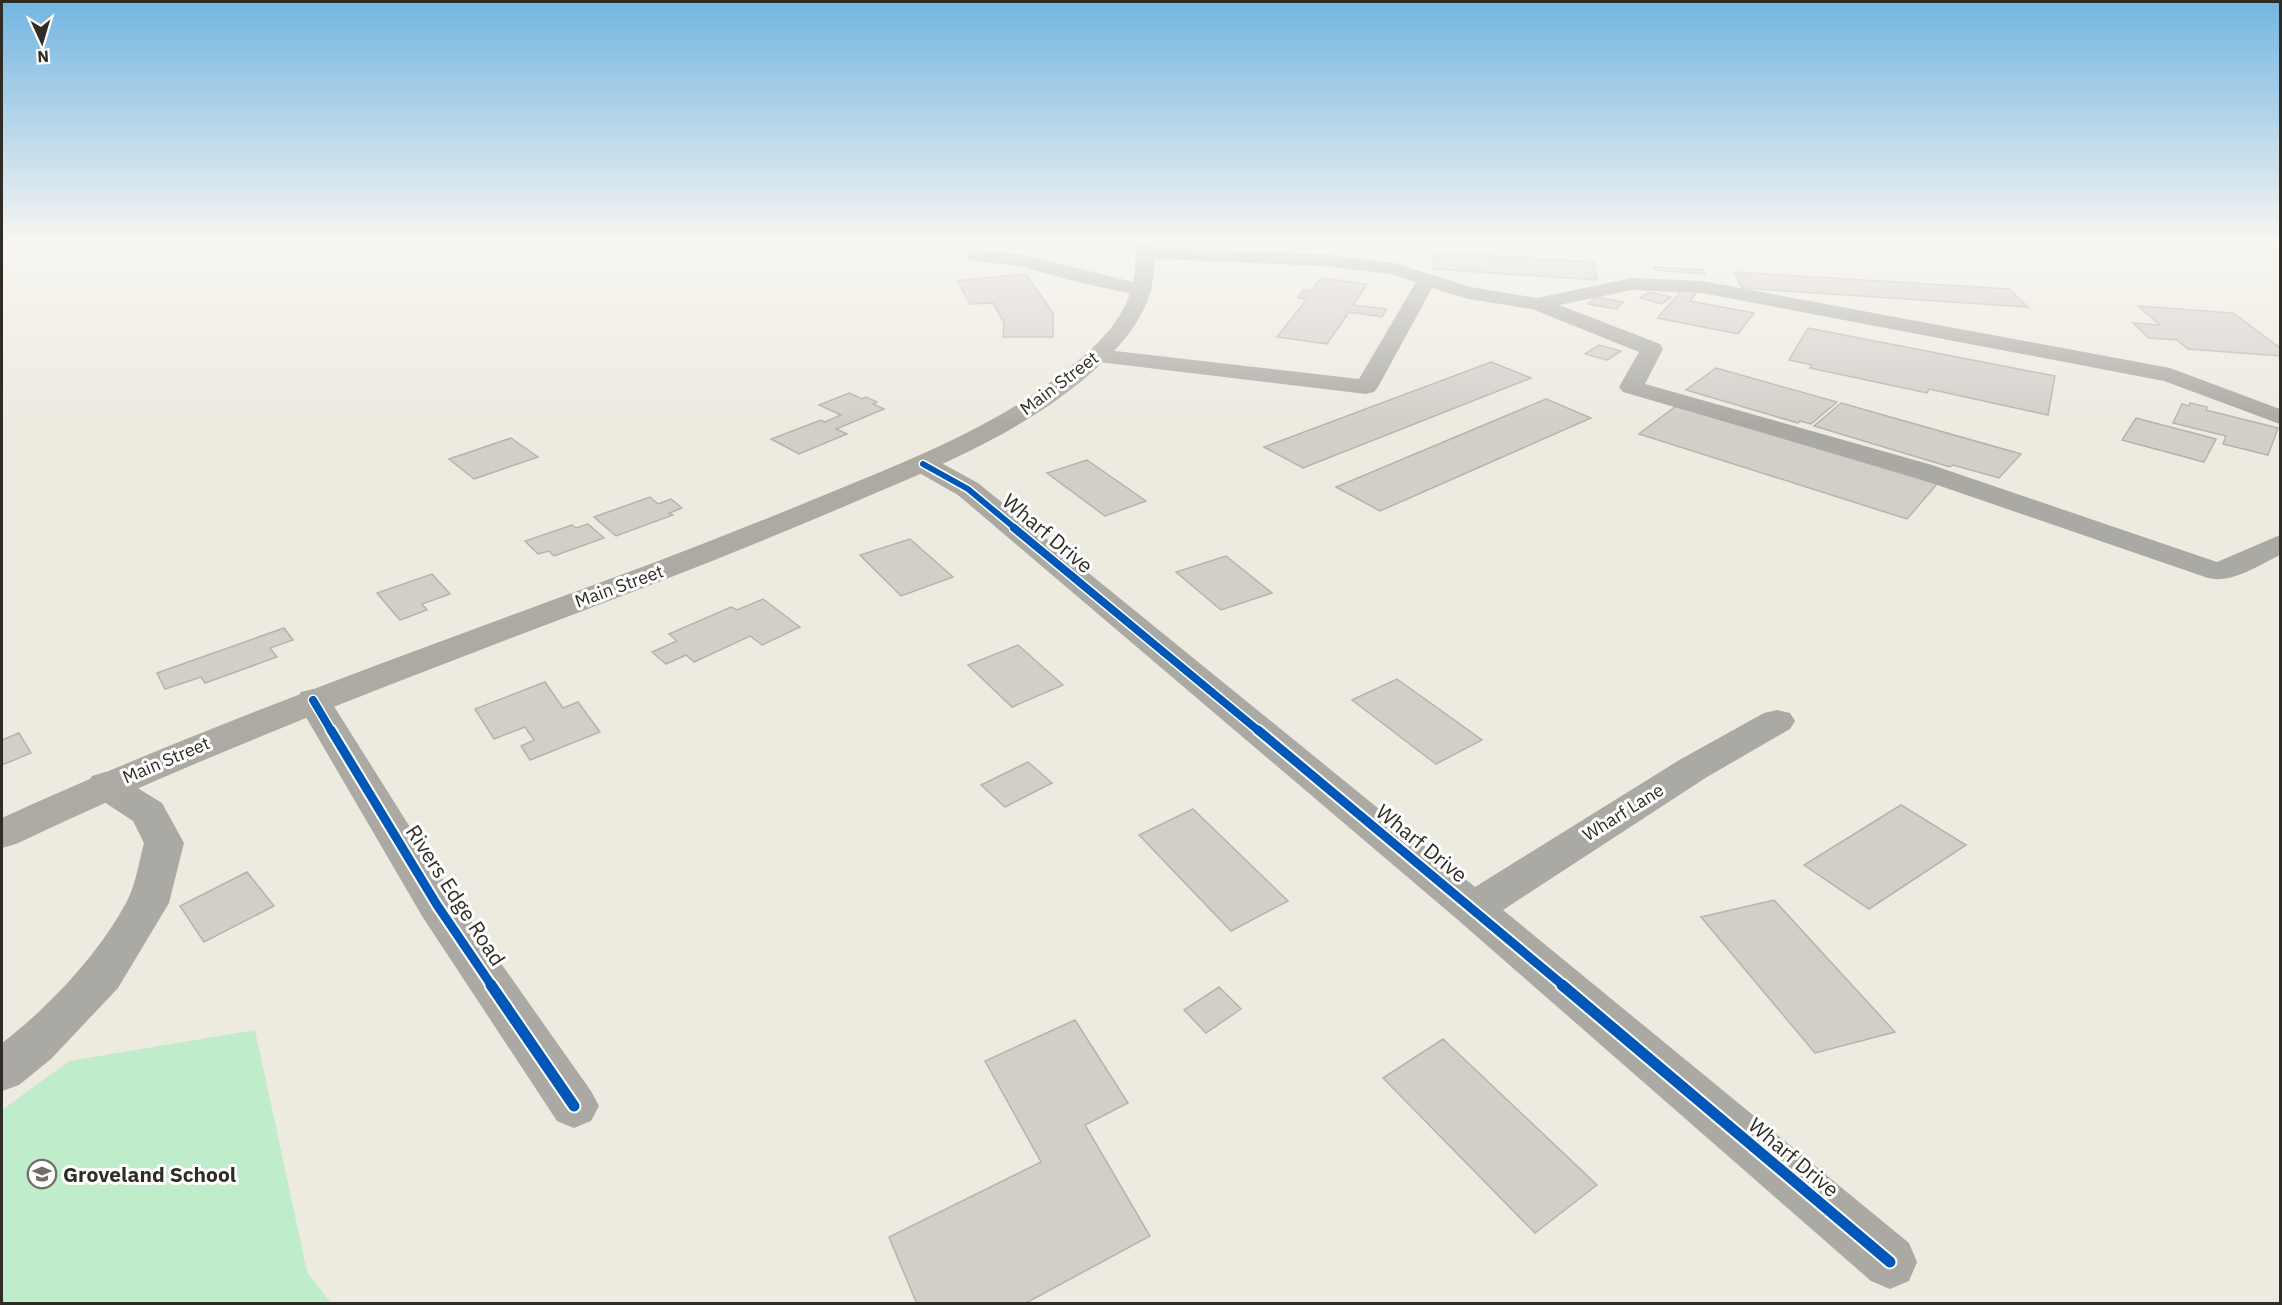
<svg xmlns="http://www.w3.org/2000/svg" width="2282" height="1305" font-family="'IBM Plex Sans',sans-serif">
	<rect width="100%" height="100%" fill="#edeae0"/>
	<path fill="#bfeccb" d="M 255,1030 L 307,1272 L 331,1303 L 2,1303 L 2,1110 L 69,1061 Z"/>
	<path fill="#d4cec9" stroke="#b7b2ad" stroke-width="1.5" d="M 1434,252 L 1593,262 L 1597,280 L 1433,269 Z
		M 1654,267 L 1704,270 L 1705,274 L 1654,270 Z
		M 1734,272 L 2009,289 L 2028,307 L 1742,288 Z
		M 1026,274 L 1053,313 L 1053,337 L 1003,337 L 1004,323 L 993,303 L 970,304 L 957,281 Z
		M 1321,278 L 1367,284 L 1353,305 L 1387,309 L 1382,317 L 1349,312 L 1327,344 L 1277,337 L 1307,299 L 1298,298 L 1303,290 L 1311,291 Z
		M 1684,288 L 1698,291 L 1690,301 L 1754,313 L 1738,334 L 1657,318 Z
		M 1650,292 L 1671,297 L 1662,304 L 1640,298 Z
		M 1595,297 L 1623,302 L 1616,309 L 1588,304 Z
		M 2138,306 L 2233,313 L 2280,348 L 2280,356 L 2188,349 L 2177,340 L 2149,338 L 2133,323 L 2160,325 Z
		M 1808,328 L 2055,376 L 2048,415 L 1929,389 L 1927,393 L 1810,368 L 1812,365 L 1789,360 Z
		M 1599,345 L 1621,351 L 1607,360 L 1585,354 Z
		M 1491,362 L 1531,378 L 1303,468 L 1264,447 Z
		M 1716,368 L 1837,402 L 1811,424 L 1800,421 L 1798,423 L 1686,390 Z
		M 849,393 L 862,399 L 866,397 L 877,402 L 873,404 L 884,409 L 836,429 L 847,434 L 799,454 L 771,439 L 821,420 L 825,422 L 841,415 L 819,405 Z
		M 1546,399 L 1591,418 L 1380,511 L 1336,487 Z
		M 1841,403 L 2021,454 L 1999,478 L 1953,465 L 1950,467 L 1814,426 Z
		M 2190,403 L 2207,407 L 2206,410 L 2278,428 L 2268,455 L 2223,444 L 2226,436 L 2173,423 L 2182,404 L 2189,406 Z
		M 1676,406 L 1937,484 L 1907,519 L 1639,434 Z
		M 2136,418 L 2216,439 L 2204,462 L 2122,440 Z
		M 511,438 L 538,457 L 474,479 L 449,459 Z
		M 1087,460 L 1146,501 L 1105,516 L 1047,473 Z
		M 650,497 L 658,504 L 671,499 L 682,508 L 669,513 L 673,515 L 616,536 L 594,517 Z
		M 588,524 L 604,538 L 554,556 L 549,551 L 538,554 L 525,541 L 572,525 L 576,528 Z
		M 910,539 L 953,577 L 901,596 L 860,555 Z
		M 1226,556 L 1272,593 L 1221,610 L 1176,572 Z
		M 432,574 L 450,594 L 422,604 L 427,610 L 400,620 L 377,593 Z
		M 763,599 L 800,627 L 762,645 L 750,636 L 694,662 L 686,655 L 666,664 L 652,652 L 677,641 L 669,634 L 731,607 L 737,610 Z
		M 284,628 L 293,640 L 270,648 L 277,657 L 205,683 L 201,677 L 165,689 L 157,673 Z
		M 1018,645 L 1063,685 L 1012,707 L 968,665 Z
		M 1397,679 L 1482,740 L 1436,764 L 1352,700 Z
		M 545,682 L 563,708 L 578,702 L 600,732 L 530,760 L 521,746 L 534,740 L 525,727 L 494,739 L 475,709 Z
		M 19,733 L 31,753 L 2,765 L 2,740 Z
		M 1028,762 L 1052,783 L 1005,807 L 981,785 Z
		M 1901,805 L 1966,845 L 1869,909 L 1804,865 Z
		M 1193,809 L 1288,901 L 1231,931 L 1139,835 Z
		M 247,872 L 274,906 L 204,942 L 180,906 Z
		M 1774,900 L 1895,1032 L 1815,1053 L 1701,917 Z
		M 1219,987 L 1241,1009 L 1206,1033 L 1184,1010 Z
		M 1075,1020 L 1128,1103 L 1085,1125 L 1150,1236 L 1024,1304 L 917,1304 L 889,1237 L 1041,1162 L 985,1061 Z
		M 1443,1039 L 1597,1185 L 1535,1233 L 1383,1078 Z"/>
	<g fill="none" stroke-linecap="round" stroke-linejoin="round">
		<path fill="#aba9a4" fill-rule="evenodd" d="M 1582,239 L 1635,239 L 1636,241 L 1633,245 C 1619,248 1599,246 1585,243 Z
			M 1147,248 L 1322,254 L 1394,263 L 1471,287 L 1537,298 L 1632,278 L 1702,281 L 2170,368 L 2280,409 L 2280,424 L 2164,381 L 1702,293 L 1632,290 L 1559,305 L 1660,344 L 1663,349 L 1645,384 L 1932,465 L 2217,562 L 2280,535 L 2280,555 C 2259,565 2232,584 2208,578 L 1914,477 L 1623,392 L 1619,387 L 1639,352 L 1532,309 L 1468,299 L 1432,288 L 1378,387 L 1374,392 L 1366,394 L 1090,361 L 1087,356 L 1090,351 L 1098,349 L 1359,379 L 1416,282 L 1391,274 L 1322,266 L 1140,258 L 1138,254 L 1140,250 Z
			M 975,250 L 1020,254 L 1149,286 L 1152,290 L 1149,294 L 1142,296 L 1077,282 L 1019,266 L 968,260 L 966,256 L 968,252 Z
			M 923,456 L 932,458 L 978,483 L 1475,887 L 1681,759 L 1764,713 L 1777,710 L 1790,713 L 1795,721 L 1790,729 L 1707,777 L 1503,910 L 1909,1243 L 1917,1262 L 1909,1281 L 1890,1289 L 1871,1281 L 1458,920 L 958,495 L 914,470 L 910,464 L 914,458 Z
			M 313,689 L 325,692 L 452,894 L 591,1091 L 599,1106 L 591,1121 L 574,1128 L 557,1121 L 422,916 L 296,700 L 301,692 Z
			M 105,772 L 118,776 L 162,803 L 184,843 L 169,903 L 118,988 L 51,1059 L 19,1085 L 2,1091 L 2,1043 C 49,1007 99,954 127,901 C 136,884 139,861 144,843 L 133,821 L 92,794 L 86,785 L 92,776 Z"/>
		<path fill="#adaaa4" fill-rule="evenodd" d="M 1134,239 L 1152,239 C 1164,301 1128,342 1083,380 C 1022,430 949,462 878,492 C 806,523 734,553 661,581 C 444,664 226,744 16,844 L 2,848 L 2,818 C 214,721 435,644 653,563 C 721,537 789,510 856,482 C 929,452 1003,421 1065,371 C 1111,335 1143,301 1134,239 Z"/>
		<g stroke="#fff" stroke-width="9">
			<path id="cycleway-far3" d="M 923,464 L 968,489 L 1016,529"/>
		</g>
		<g stroke="#fff" stroke-width="11">
			<path id="cycleway-far2" d="M 1014,528 L 1260,732
				M 313,700 L 332,732"/>
		</g>
		<g stroke="#fff" stroke-width="13">
			<path id="cycleway-far1" d="M 331,730 L 437,905 L 492,986
				M 1258,730 L 1564,986"/>
		</g>
		<g stroke="#fff" stroke-width="15">
			<path id="cycleway" d="M 491,985 L 574,1106
				M 1562,985 L 1890,1262"/>
		</g>
		<use href="#cycleway-far3" stroke="#0057b8" stroke-width="6"/>
		<use href="#cycleway-far2" stroke="#0057b8" stroke-width="8"/>
		<use href="#cycleway-far1" stroke="#0057b8" stroke-width="9"/>
		<use href="#cycleway" stroke="#0057b8" stroke-width="11"/>
	</g>
	<linearGradient id="sky" x2="0" y2="1"><stop stop-color="#72b5e1"/><stop offset="0.57" stop-color="#f7f6f1"/><stop offset="1" stop-color="#f7f6f1" stop-opacity="0"/></linearGradient>
	<rect width="2282" height="422" fill="url(#sky)"/>
	<defs>
		<g id="school-ring" transform="scale(1.5)"><circle r="9.5" fill="#fff" stroke="#726e66" stroke-width="1.5"/><path d="M0-5L7-2L0 1L-7-2ZM-4 1L0 2.5L4 1V4Q0 6-4 4Z" fill="#726e66"/></g>
	</defs>
	<g fill-rule="evenodd">
		<use href="#school-ring" x="42" y="1174"/>
	</g>
	<g text-anchor="middle" dominant-baseline="central" stroke-width="6" stroke-linejoin="round" paint-order="stroke">
		<g font-size="18" fill="#2f2c25" stroke="#fff">
			<text transform="translate(1059 383) rotate(-37)">Main Street</text>
			<text transform="translate(619 586) rotate(-20)">Main Street</text>
			<text transform="translate(166 760) rotate(-23)">Main Street</text>
			<text transform="translate(1623 812) rotate(-32)">Wharf Lane</text>
		</g>
		<g font-size="21" fill="#2f2c25" stroke="#fff">
			<text transform="translate(1048 533) rotate(40)">Wharf Drive</text>
			<text transform="translate(1422 843) rotate(39)">Wharf Drive</text>
			<text transform="translate(456 895) rotate(57)">Rivers Edge Road</text>
			<text transform="translate(1794 1157) rotate(40)">Wharf Drive</text>
		</g>
		<g font-size="21" font-weight="bold" fill="#2f2c25" stroke="#fff" text-anchor="start">
			<text x="63" y="1174">Groveland School</text>
		</g>
	</g>
	<rect width="2282" height="1305" fill="none" stroke="#2f2c25" stroke-width="6"/>
	<g transform="translate(42 42) rotate(176)" stroke="#ffffff" stroke-width="4.5" paint-order="stroke">
	<path d="M0-4.5L10 22L0 15L-10 22Z" fill="#2f2c25"/>
	<text y="-9" font-size="16" font-weight="bold" text-anchor="middle" fill="#2f2c25">N</text>
	</g>
</svg>
